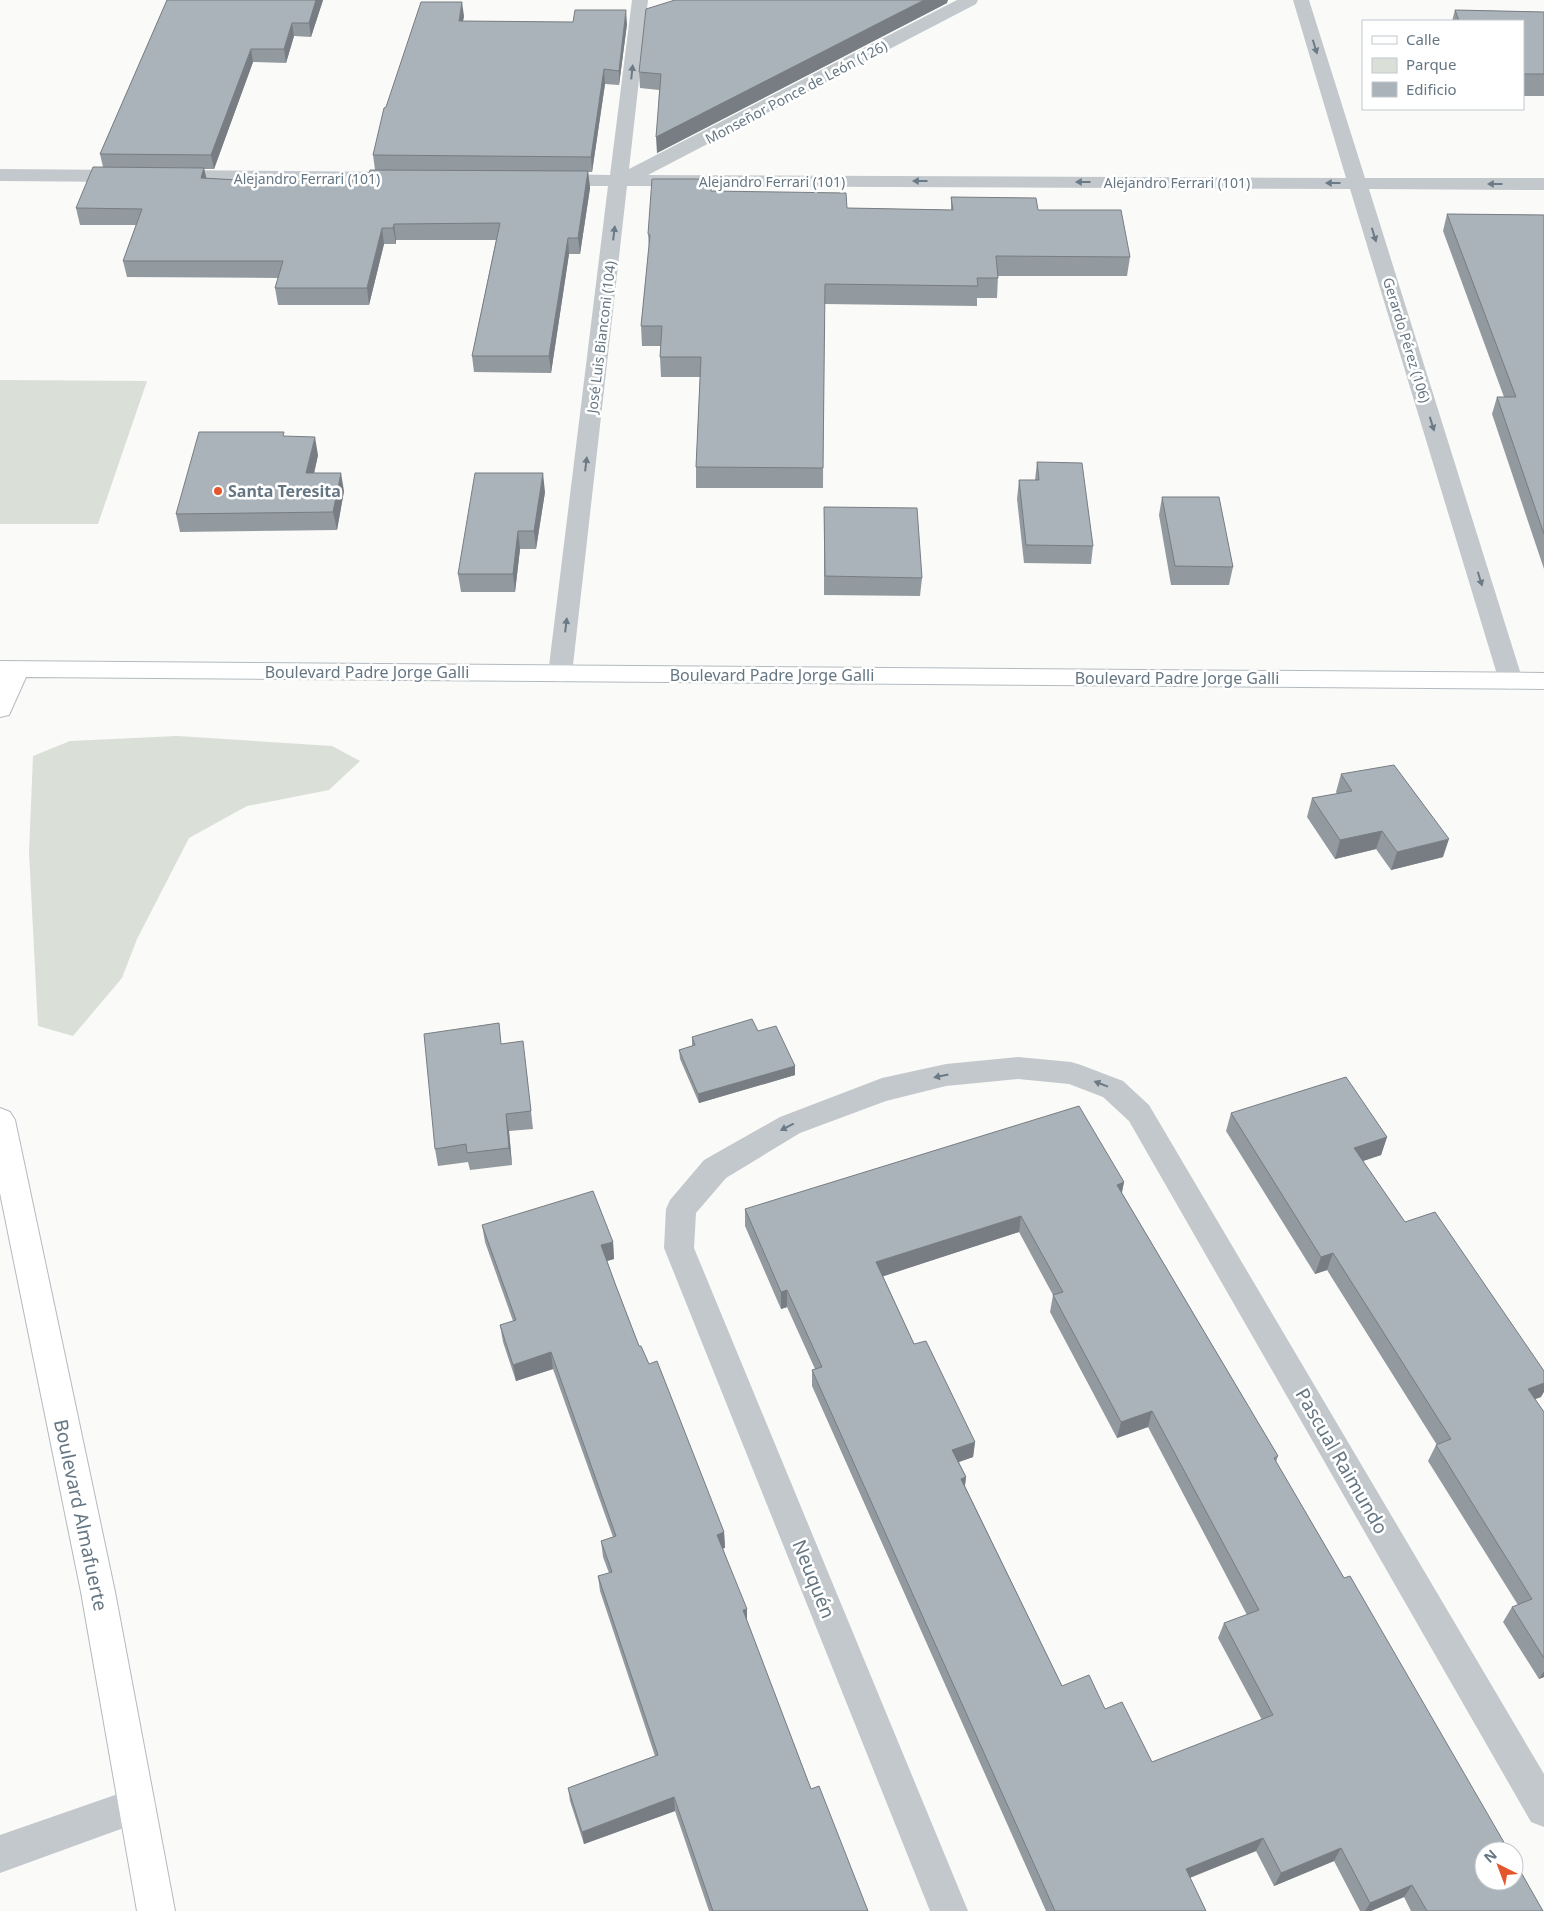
<svg xmlns="http://www.w3.org/2000/svg" width="1544" height="1911" font-family="'Noto Sans',sans-serif">
	<rect width="100%" height="100%" fill="#fafaf8"/>
	<path fill="#dadfd7" d="M 0,380 L 147,381 L 98,524 L 0,524 Z
		M 177,736 L 332,746 L 360,761 L 329,790 L 247,806 L 189,838 L 137,939 L 122,978 L 73,1036 L 38,1026 L 29,852 L 33,756 L 70,741 Z"/>
	<g fill="none" stroke-linecap="round" stroke-linejoin="round">
		<g stroke="#b3babf" stroke-width="2">
			<path id="secondary" d="M 0,661 L 1544,673 L 1544,689 L 26,677 L 9,715 L 0,717 Z
				M 0,1108 L 10,1112 L 15,1120 L 115,1592 L 175,1911 L 137,1911 L 81,1592 L 0,1193 Z"/>
		</g>
		<path fill="#c3c8cc" fill-rule="evenodd" d="M 632,0 L 648,0 L 629,169 L 957,0 L 978,0 L 976,4 L 648,175 L 1346,178 L 1293,0 L 1309,0 L 1365,178 L 1544,178 L 1544,190 L 1369,189 L 1523,681 L 1520,687 L 1511,689 L 1502,687 L 1499,681 L 1350,189 L 627,186 L 572,674 L 569,680 L 560,682 L 551,680 L 548,674 L 608,186 L 553,186 L 546,184 L 544,180 L 546,176 L 553,174 L 610,175 Z
			M 0,169 L 128,170 L 135,172 L 137,176 L 135,180 L 128,182 L 0,181 Z
			M 168,170 L 405,172 L 412,174 L 414,178 L 412,182 L 405,184 L 161,180 L 159,176 L 161,172 Z
			M 1018,1057 L 1071,1062 L 1081,1065 L 1123,1081 L 1149,1105 L 1544,1774 L 1544,1827 L 1531,1822 L 1129,1121 L 1103,1097 L 1069,1084 L 1018,1079 L 946,1086 L 886,1101 L 800,1133 L 726,1178 L 696,1213 L 694,1248 L 968,1911 L 930,1911 L 664,1248 L 666,1209 L 670,1200 L 704,1160 L 780,1117 L 882,1078 L 946,1064 Z
			M 138,1787 L 151,1792 L 156,1805 L 151,1818 L 0,1873 L 0,1835 Z"/>
		<use href="#secondary" fill="#fff" fill-rule="evenodd"/>
	</g>
	<path fill="#929a9f" fill-rule="evenodd" d="M 167,0 L 323,0 L 311,37 L 294,36 L 286,63 L 253,62 L 214,169 L 204,169 L 206,178 L 258,181 L 367,181 L 375,170 L 373,155 L 386,107 L 464,16 L 463,21 L 627,24 L 619,85 L 605,84 L 592,172 L 588,172 L 590,188 L 580,254 L 569,254 L 551,373 L 474,372 L 472,356 L 496,240 L 396,240 L 396,244 L 384,244 L 369,305 L 278,305 L 275,288 L 278,278 L 127,277 L 123,261 L 136,225 L 80,225 L 76,208 L 103,167 L 100,154 Z
		M 947,3 L 657,153 L 659,90 L 640,88 L 639,72 Z
		M 1455,10 L 1544,12 L 1544,96 L 1523,96 L 1523,21 L 1452,21 Z
		M 712,191 L 847,208 L 951,210 L 951,197 L 1038,210 L 1130,257 L 1127,276 L 998,276 L 997,298 L 977,298 L 977,306 L 824,304 L 823,488 L 696,488 L 696,467 L 700,377 L 661,377 L 660,357 L 661,346 L 642,346 L 641,326 L 649,248 L 648,234 Z
		M 1447,214 L 1544,215 L 1544,569 L 1492,414 L 1497,397 L 1504,397 L 1443,231 Z
		M 285,436 L 318,455 L 314,473 L 344,491 L 337,530 L 180,532 L 176,514 Z
		M 1037,462 L 1093,546 L 1091,564 L 1024,563 L 1017,499 L 1019,480 L 1035,480 Z
		M 545,492 L 536,549 L 520,549 L 515,592 L 461,592 L 458,574 Z
		M 1162,497 L 1233,567 L 1229,585 L 1171,585 L 1159,515 Z
		M 824,507 L 922,578 L 920,596 L 824,595 Z
		M 1341,774 L 1443,857 L 1391,870 L 1376,849 L 1335,859 L 1307,817 L 1312,798 L 1337,794 L 1336,792 Z
		M 758,1031 L 795,1066 L 795,1075 L 699,1103 L 680,1059 L 679,1050 L 692,1046 L 692,1037 Z
		M 502,1044 L 525,1059 L 533,1129 L 509,1131 L 512,1165 L 470,1170 L 468,1162 L 438,1166 L 435,1149 Z
		M 1231,1113 L 1387,1137 L 1381,1155 L 1363,1161 L 1405,1222 L 1541,1397 L 1535,1399 L 1544,1412 L 1544,1677 L 1539,1679 L 1503,1622 L 1512,1607 L 1518,1605 L 1428,1461 L 1436,1445 L 1437,1445 L 1327,1270 L 1315,1274 L 1226,1131 Z
		M 1124,1182 L 1122,1193 L 1278,1456 L 1276,1462 L 1344,1578 L 1543,1911 L 1411,1911 L 1404,1897 L 1371,1911 L 1360,1911 L 1334,1861 L 1274,1886 L 1256,1851 L 1190,1878 L 1206,1911 L 1046,1911 L 812,1386 L 812,1370 L 815,1369 L 787,1307 L 781,1309 L 745,1226 L 745,1209 ZM 1019,1232 L 1053,1295 L 1050,1312 L 1117,1438 L 1148,1427 L 1247,1615 L 1224,1623 L 1218,1638 L 1262,1720 L 1152,1762 L 1105,1709 L 1062,1686 L 965,1486 L 966,1477 L 959,1462 L 973,1457 L 975,1442 L 914,1344 L 883,1276 Z
		M 482,1225 L 613,1242 L 614,1259 L 607,1261 L 616,1286 L 639,1346 L 724,1532 L 725,1548 L 723,1548 L 747,1621 L 811,1789 L 868,1911 L 709,1911 L 675,1811 L 584,1844 L 570,1801 L 568,1788 L 655,1756 L 600,1591 L 598,1576 L 609,1573 L 603,1557 L 601,1541 L 613,1537 L 553,1369 L 516,1381 L 503,1342 L 500,1325 L 513,1321 L 485,1242 Z"/>
	<path fill="#777d82" d="M 316,0 L 323,0 L 311,37 L 309,23 Z
		M 924,0 L 948,0 L 947,3 L 657,153 L 656,137 Z
		M 462,2 L 464,16 L 460,36 L 459,21 Z
		M 626,10 L 627,24 L 619,85 L 619,71 Z
		M 292,23 L 294,36 L 286,63 L 284,49 Z
		M 251,49 L 253,62 L 214,169 L 211,155 Z
		M 604,69 L 605,84 L 592,172 L 591,157 Z
		M 204,168 L 208,185 L 201,178 Z
		M 588,171 L 590,188 L 580,254 L 578,238 Z
		M 394,224 L 396,240 L 396,244 L 393,228 Z
		M 382,228 L 384,244 L 369,305 L 367,288 Z
		M 568,238 L 569,254 L 551,373 L 549,356 Z
		M 315,437 L 318,455 L 310,492 L 306,473 Z
		M 341,473 L 344,491 L 337,530 L 333,512 Z
		M 543,473 L 545,492 L 536,549 L 534,531 Z
		M 518,531 L 520,549 L 515,592 L 513,574 Z
		M 1382,831 L 1376,849 L 1335,859 L 1340,840 Z
		M 1449,839 L 1443,857 L 1391,870 L 1397,852 Z
		M 795,1066 L 795,1075 L 699,1103 L 698,1094 Z
		M 506,1114 L 509,1131 L 512,1165 L 509,1148 Z
		M 1387,1137 L 1381,1155 L 1348,1166 L 1354,1148 Z
		M 1124,1182 L 1120,1199 L 1117,1185 Z
		M 1021,1216 L 1019,1232 L 875,1279 L 876,1262 Z
		M 613,1242 L 614,1259 L 603,1262 L 601,1245 Z
		M 1333,1253 L 1327,1270 L 1315,1274 L 1321,1257 Z
		M 787,1290 L 787,1307 L 781,1309 L 781,1292 Z
		M 551,1352 L 553,1369 L 516,1381 L 513,1365 Z
		M 1544,1383 L 1544,1392 L 1541,1397 L 1519,1405 L 1528,1389 Z
		M 1152,1411 L 1148,1427 L 1117,1438 L 1121,1422 Z
		M 975,1442 L 973,1457 L 950,1465 L 952,1450 Z
		M 966,1477 L 964,1492 L 961,1479 Z
		M 724,1532 L 725,1548 L 718,1550 L 717,1535 Z
		M 747,1609 L 747,1624 L 743,1610 Z
		M 1544,1671 L 1544,1677 L 1539,1679 Z
		M 674,1797 L 675,1811 L 584,1844 L 582,1832 Z
		M 1263,1838 L 1256,1851 L 1181,1881 L 1186,1869 Z
		M 1341,1848 L 1334,1861 L 1274,1886 L 1281,1873 Z
		M 1412,1885 L 1404,1897 L 1371,1911 L 1365,1911 L 1370,1903 Z"/>
	<path fill="#aab3b9" stroke="#777d82" fill-rule="evenodd" d="M 167,0 L 316,0 L 309,23 L 292,23 L 284,49 L 251,49 L 211,155 L 100,154 Z
		M 675,0 L 924,0 L 656,137 L 661,74 L 639,72 L 646,9 Z
		M 421,2 L 462,2 L 459,21 L 573,22 L 575,10 L 626,10 L 619,71 L 604,69 L 591,157 L 373,155 L 384,108 L 386,107 Z
		M 1455,10 L 1544,12 L 1544,74 L 1523,74 L 1523,21 L 1459,21 Z
		M 93,167 L 204,168 L 201,178 L 258,181 L 367,181 L 370,170 L 588,171 L 578,238 L 568,238 L 549,356 L 472,356 L 500,223 L 394,224 L 393,228 L 382,228 L 367,288 L 275,288 L 283,261 L 123,261 L 142,209 L 76,208 Z
		M 652,179 L 712,179 L 711,191 L 846,193 L 847,208 L 953,210 L 951,197 L 1036,198 L 1038,210 L 1121,210 L 1130,257 L 996,256 L 998,278 L 977,278 L 978,286 L 825,284 L 823,468 L 696,467 L 701,357 L 660,357 L 662,326 L 641,326 L 650,235 L 648,234 Z
		M 1447,214 L 1544,215 L 1544,534 L 1497,397 L 1516,397 Z
		M 199,432 L 284,432 L 283,436 L 315,437 L 306,473 L 341,473 L 333,512 L 176,514 Z
		M 1037,462 L 1082,463 L 1093,546 L 1026,545 L 1019,480 L 1039,480 Z
		M 475,473 L 543,473 L 534,531 L 518,531 L 513,574 L 458,574 Z
		M 1162,497 L 1219,497 L 1233,567 L 1175,566 Z
		M 824,507 L 917,508 L 922,578 L 825,576 Z
		M 1394,765 L 1449,839 L 1397,852 L 1382,831 L 1340,840 L 1312,798 L 1352,791 L 1341,774 Z
		M 752,1019 L 758,1031 L 776,1026 L 795,1066 L 698,1094 L 679,1050 L 695,1045 L 692,1037 Z
		M 499,1023 L 501,1044 L 523,1041 L 531,1111 L 506,1114 L 509,1148 L 467,1153 L 466,1144 L 435,1149 L 424,1034 Z
		M 1346,1077 L 1387,1137 L 1354,1148 L 1405,1222 L 1435,1212 L 1544,1371 L 1544,1383 L 1528,1389 L 1544,1412 L 1544,1658 L 1512,1607 L 1532,1599 L 1436,1445 L 1451,1439 L 1333,1253 L 1321,1257 L 1231,1113 Z
		M 1079,1106 L 1124,1182 L 1117,1185 L 1278,1456 L 1274,1458 L 1344,1578 L 1350,1576 L 1509,1851 L 1484,1851 L 1484,1881 L 1514,1881 L 1514,1860 L 1543,1911 L 1427,1911 L 1412,1885 L 1370,1903 L 1341,1848 L 1281,1873 L 1263,1838 L 1186,1869 L 1206,1911 L 1055,1911 L 812,1370 L 822,1367 L 787,1290 L 781,1292 L 745,1209 ZM 1021,1216 L 1063,1292 L 1053,1295 L 1121,1422 L 1152,1411 L 1259,1610 L 1224,1623 L 1273,1715 L 1152,1762 L 1122,1702 L 1105,1709 L 1089,1675 L 1062,1686 L 961,1479 L 966,1477 L 952,1450 L 975,1442 L 926,1341 L 914,1344 L 876,1262 Z
		M 593,1191 L 613,1242 L 601,1245 L 616,1286 L 639,1346 L 641,1346 L 649,1364 L 657,1361 L 724,1532 L 717,1535 L 747,1609 L 743,1610 L 811,1789 L 819,1786 L 868,1911 L 713,1911 L 674,1797 L 582,1832 L 568,1788 L 658,1755 L 598,1576 L 612,1572 L 601,1541 L 616,1536 L 551,1352 L 513,1365 L 500,1325 L 516,1320 L 482,1225 Z"/>
	<defs><path id="oneway-solid" d="M-6-.8H1V-3.2L6.5 0L1 3.2V.8H-6Z" transform="scale(1.25)"/></defs>
	<g fill="#6a7a87">
		<use href="#oneway-solid" transform="translate(1315 47) rotate(73)"/>
		<use href="#oneway-solid" transform="translate(632 72) rotate(-84)"/>
		<use href="#oneway-solid" transform="translate(920 181) rotate(-180)"/>
		<use href="#oneway-solid" transform="translate(1083 182) rotate(-180)"/>
		<use href="#oneway-solid" transform="translate(1333 183) rotate(-180)"/>
		<use href="#oneway-solid" transform="translate(1495 184) rotate(-180)"/>
		<use href="#oneway-solid" transform="translate(614 233) rotate(-83)"/>
		<use href="#oneway-solid" transform="translate(1374 235) rotate(73)"/>
		<use href="#oneway-solid" transform="translate(1432 424) rotate(73)"/>
		<use href="#oneway-solid" transform="translate(586 464) rotate(-83)"/>
		<use href="#oneway-solid" transform="translate(1480 579) rotate(73)"/>
		<use href="#oneway-solid" transform="translate(566 625) rotate(-83)"/>
		<use href="#oneway-solid" transform="translate(941 1076) rotate(168)"/>
		<use href="#oneway-solid" transform="translate(1101 1084) rotate(-159)"/>
		<use href="#oneway-solid" transform="translate(787 1127) rotate(153)"/>
	</g>
	<circle fill="#e4572e" stroke="#fff" stroke-width="2" cx="218" cy="491" r="5"/>
	<g text-anchor="middle" dominant-baseline="central" stroke-width="5" stroke-linejoin="round" paint-order="stroke">
		<g font-size="14" fill="#657683" stroke="#fff">
			<text transform="translate(796 92) rotate(-28)">Monseñor Ponce de León (126)</text>
			<text x="307" y="178">Alejandro Ferrari (101)</text>
			<text x="772" y="181">Alejandro Ferrari (101)</text>
			<text x="1177" y="182">Alejandro Ferrari (101)</text>
			<text transform="translate(601 337) rotate(-83)">José Luis Bianconi (104)</text>
			<text transform="translate(1407 340) rotate(73)">Gerardo Pérez (106)</text>
		</g>
		<g font-size="16" font-weight="bold" fill="#657683" stroke="#fff" text-anchor="start">
			<text x="228" y="491">Santa Teresita</text>
		</g>
		<g font-size="16" fill="#657683" stroke="#fff">
			<text x="367" y="672">Boulevard Padre Jorge Galli</text>
			<text x="772" y="675">Boulevard Padre Jorge Galli</text>
			<text x="1177" y="678">Boulevard Padre Jorge Galli</text>
		</g>
		<g font-size="19" fill="#657683" stroke="#fff">
			<text transform="translate(1342 1461) rotate(60)">Pascual Raimundo</text>
			<text transform="translate(81 1515) rotate(78)">Boulevard Almafuerte</text>
			<text transform="translate(814 1579) rotate(68)">Neuquén</text>
		</g>
	</g>
	<rect x="1362" y="20" width="162" height="90" fill="#ffffff" stroke="#c1c8cd"/>
	<rect x="1372" y="36" width="25" height="8" fill="#ffffff" stroke="#c1c8cd"/>
	<text x="1406" y="45" font-size="15" fill="#657683">Calle</text>
	<rect x="1372" y="58" width="25" height="15" fill="#dadfd7" stroke="#c1c8cd"/>
	<text x="1406" y="70" font-size="15" fill="#657683">Parque</text>
	<rect x="1372" y="82" width="25" height="15" fill="#aab3b9" stroke="#c1c8cd"/>
	<text x="1406" y="95" font-size="15" fill="#657683">Edificio</text>
	<g transform="translate(1499 1866) rotate(318)"><circle r="24" fill="#ffffff" stroke="#c1c8cd"/>
	<path d="M0-4L9 19L0 12L-9 19Z" fill="#e4572e"/>
	<text y="-8" font-size="14" font-weight="bold" text-anchor="middle" fill="#657683">N</text>
	</g>
</svg>
